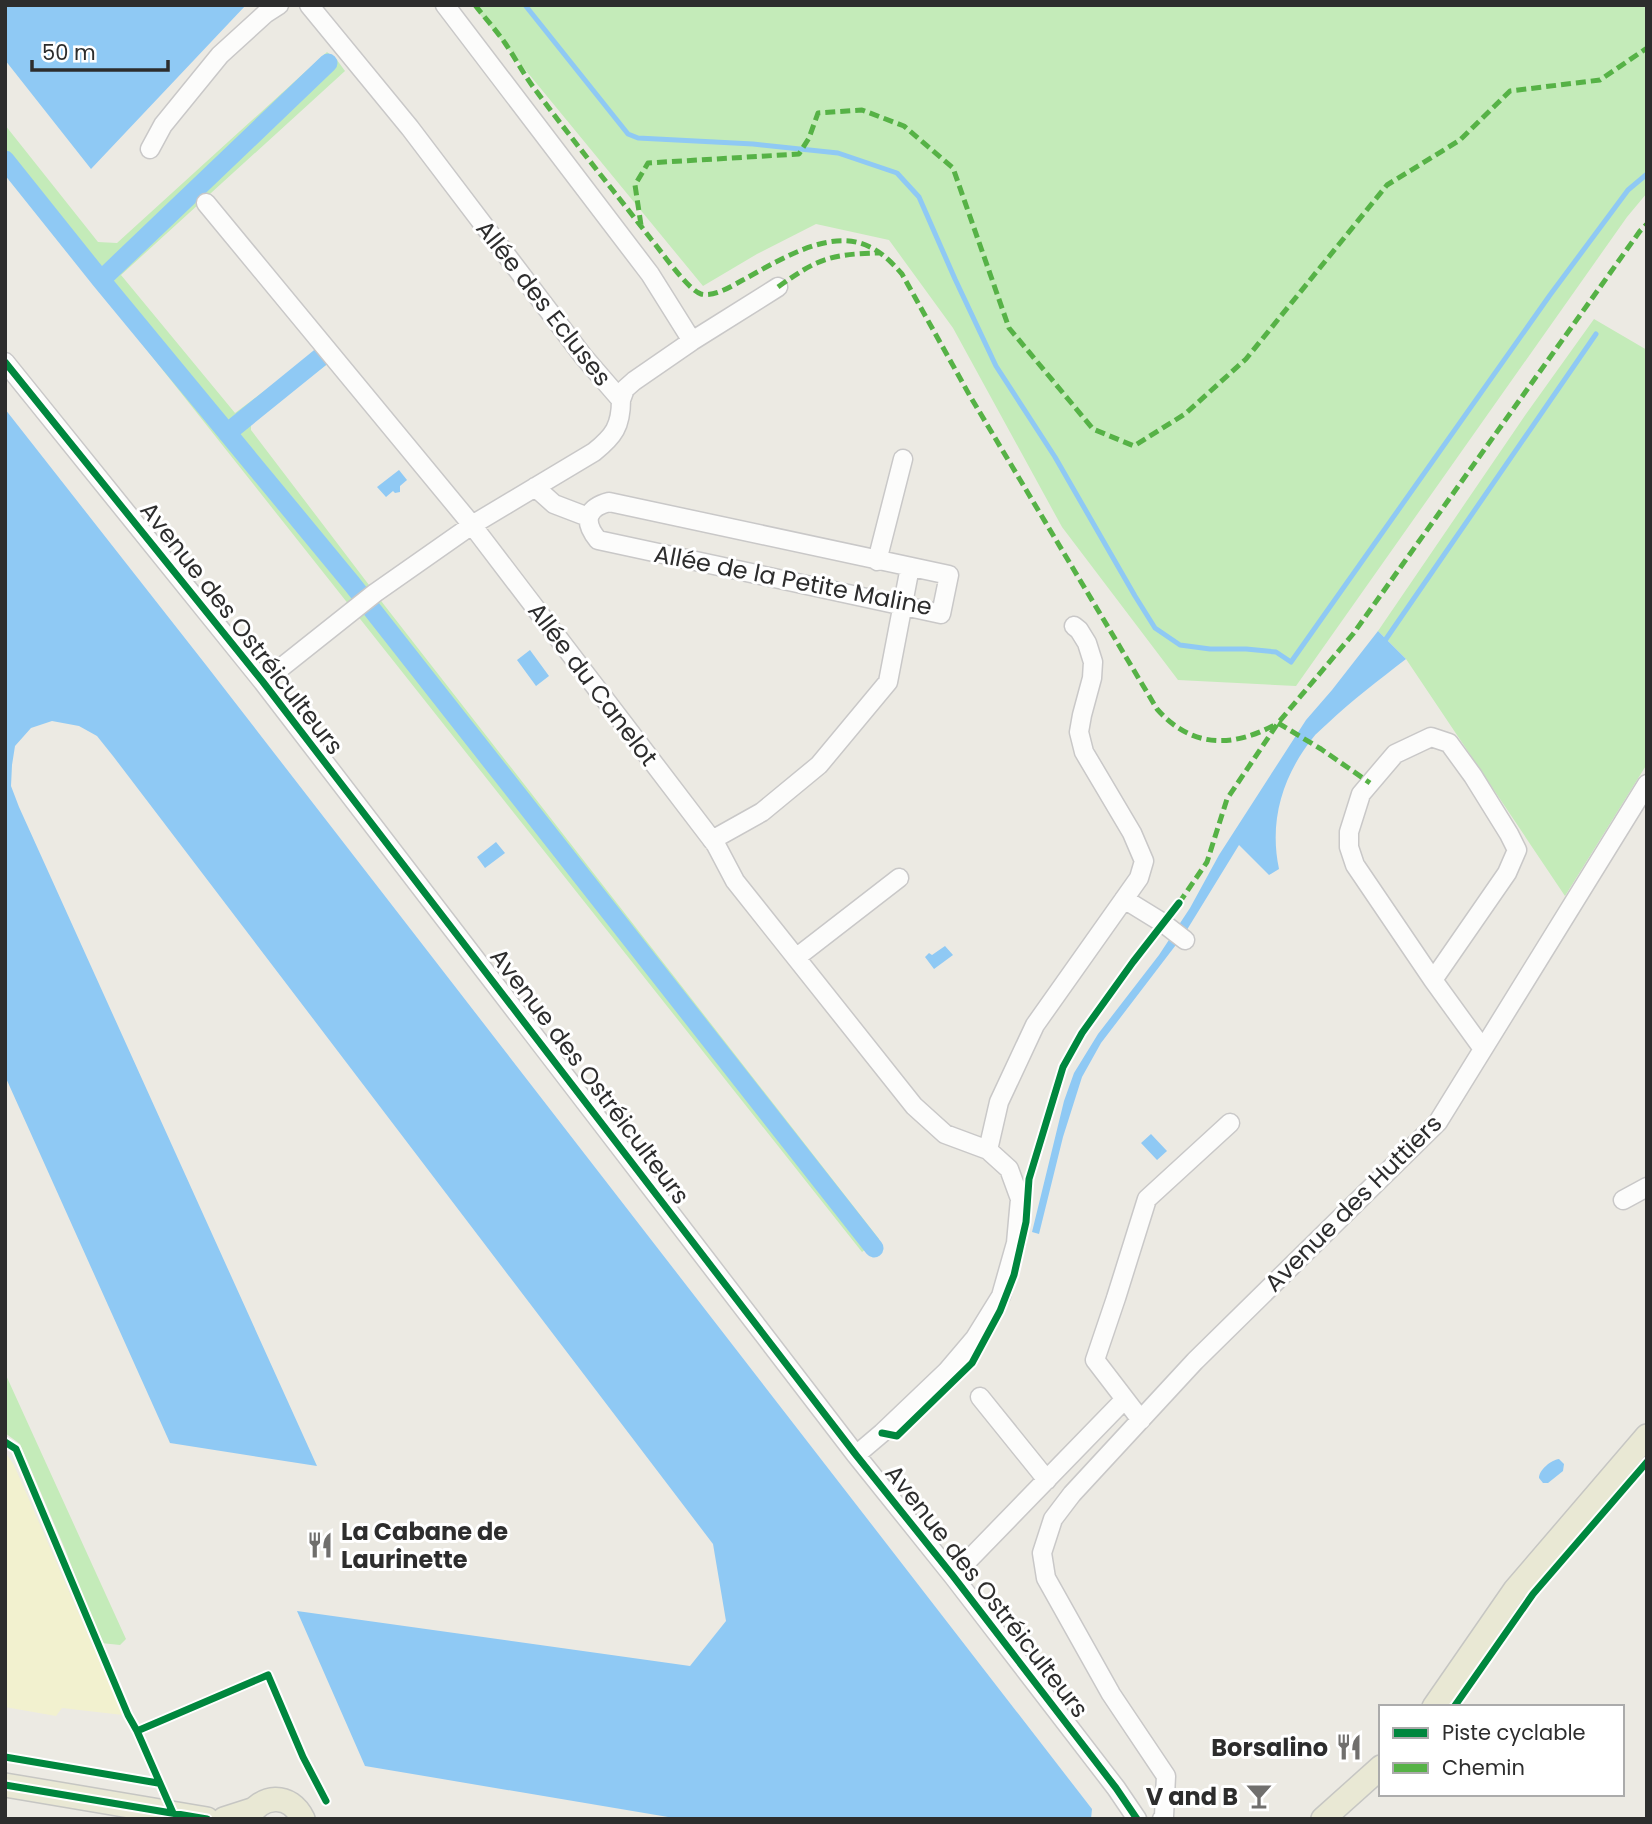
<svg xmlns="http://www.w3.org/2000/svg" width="1652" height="1824" font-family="Poppins,sans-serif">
	<rect width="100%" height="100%" fill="#eceae3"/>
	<path fill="#c4ebb9" d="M 472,5 L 1647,5 L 1647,193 L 1627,217 L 1296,686 L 1178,680 L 1062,527 L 953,328 L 889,240 L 816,224 L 757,254 L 703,286 Z
		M 327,52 L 337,60 L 345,71 L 121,275 L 235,413 L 320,349 L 330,362 L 251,421 L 251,430 L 385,606 L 879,1239 L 862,1252 L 5,171 L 5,125 L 98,242 L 117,243 Z
		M 1594,319 L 1647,350 L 1647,764 L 1565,896 L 1406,659 L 1378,631 L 1526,414 Z
		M 5,1373 L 126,1639 L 120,1645 L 101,1643 L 65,1549 L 20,1444 L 5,1433 Z"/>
	<path fill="#f2f1cf" d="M 5,1452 L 14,1465 L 123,1715 L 62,1708 L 56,1716 L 5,1707 Z"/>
	<path fill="#8fc9f4" d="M 5,5 L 246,5 L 91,169 L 5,60 Z
		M 5,409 L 206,665 L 1092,1809 L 1091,1819 L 680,1819 L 365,1766 L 297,1611 L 690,1666 L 726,1621 L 713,1544 L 113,756 L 97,736 L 79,726 L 52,721 L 31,728 L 15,746 L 12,765 L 11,786 L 19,807 L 317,1466 L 170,1443 L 5,1076 Z
		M 399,470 L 407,480 L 400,486 L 400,492 L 395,493 L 393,491 L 386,497 L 377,487 Z
		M 1378,631 L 1406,659 C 1379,680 1352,700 1327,724 C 1322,729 1316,733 1312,739 C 1282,777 1269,822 1279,869 L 1269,875 L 1239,845 L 1185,933 L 1101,1043 L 1082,1077 L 1063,1137 L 1039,1234 L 1032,1232 L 1064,1101 L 1074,1073 L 1098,1034 L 1159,955 L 1190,908 L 1219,855 L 1306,720 L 1332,690 Z
		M 530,650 L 549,676 L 536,686 L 517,660 Z
		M 496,842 L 505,853 L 485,868 L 477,857 Z
		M 945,946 L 953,955 L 934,969 L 925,957 L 929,953 L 932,955 Z
		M 1151,1134 L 1167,1151 L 1157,1160 L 1141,1143 Z
		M 1559,1459 L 1564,1464 L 1563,1471 L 1548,1483 L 1543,1483 L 1539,1478 C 1539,1470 1551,1460 1559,1459 Z"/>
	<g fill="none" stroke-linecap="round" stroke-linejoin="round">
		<path stroke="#8fc9f4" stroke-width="5" d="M 525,5 L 628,134 L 638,138 L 753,144 L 838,153 L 897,173 L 919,197 L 955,279 L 996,366 L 1055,457 L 1135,596 L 1155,628 L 1180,645 L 1210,649 L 1246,649 L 1276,652 L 1291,662 L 1550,295 L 1628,190 L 1647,174
			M 1386,639 L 1596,334"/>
		<path stroke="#8fc9f4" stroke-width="19" d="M 5,160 L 101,280 L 352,584 L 874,1248
			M 101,280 L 328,63
			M 227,433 L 322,356"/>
		<g stroke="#c9c8c8" stroke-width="21">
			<path id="minor" d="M 445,5 L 650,274 L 692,341
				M 150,149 L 163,125 L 220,55 L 265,14 L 279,5
				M 206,203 L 472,525 L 716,845 L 735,881 L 914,1106 L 945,1134 L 988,1150
				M 5,362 L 263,682 L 856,1455 L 953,1576 L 1116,1788 L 1137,1819
				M 621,400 L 625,389 L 634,381 L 692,341 L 778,287
				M 535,487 L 554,504 L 588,517
				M 609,502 L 949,575 L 941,614 L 598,540 C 583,522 586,508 609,502 Z
				M 877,561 L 903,459
				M 263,682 L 375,593 L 472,525 L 594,452 C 614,436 621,426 621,400 L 583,356 L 410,128 L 309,5
				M 712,840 L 762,812 L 819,765 L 888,682 L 910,567
				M 1124,899 L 1163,923 L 1185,940
				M 797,957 L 899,878
				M 1433,980 L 1507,873 L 1517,850 L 1509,834 L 1473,776 L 1449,743 L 1431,737 L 1395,754 L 1361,794 L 1349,832 L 1349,847 L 1355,865 L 1433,980 L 1483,1049
				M 1623,1200 L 1647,1187
				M 980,1397 L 1047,1480
				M 1141,1420 L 1095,1360 L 1116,1298 L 1147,1199 L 1230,1123
				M 856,1455 L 882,1433 L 947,1371 L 975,1338 L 1001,1296 L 1016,1243 L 1020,1199 L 1009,1169 L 988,1150 L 999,1102 L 1035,1025 L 1139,878 L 1144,861 L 1132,833 L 1084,752 L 1079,732 L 1082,715 L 1092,678 L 1093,662 L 1087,643 L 1079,630 L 1074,626
				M 953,1576 L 1125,1399
				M 1162,1819 L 1164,1816 L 1166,1776 L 1111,1694 L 1046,1578 L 1042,1553 L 1053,1519 L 1072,1494 L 1195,1361 L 1438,1122 L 1647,784"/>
		</g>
		<g stroke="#c6c6c3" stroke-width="26">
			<path id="major" d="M 1434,1707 L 1515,1590 L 1647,1436
				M 5,1785 L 207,1819
				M 224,1819 L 252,1810
				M 247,1819 C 261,1794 290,1792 303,1819
				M 1323,1819 L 1381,1767"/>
		</g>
		<use href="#minor" stroke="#fcfcfb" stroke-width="18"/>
		<use href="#major" stroke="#e9e8d4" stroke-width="23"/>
		<path stroke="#56b246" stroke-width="5" stroke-dasharray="10 5" stroke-linecap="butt" d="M 475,5 C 485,18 496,30 505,43 C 516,59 525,77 537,92 C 574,142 613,190 651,239 C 661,251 688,290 701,294 C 714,297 730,287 741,281 C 775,263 830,226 870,247 C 883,253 893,264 902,274 L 970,396 L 1157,709 C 1192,749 1234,748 1278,723
			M 641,225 L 635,185 L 648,163 L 799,154 L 809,138 L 818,113 L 862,110 L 904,126 L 953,168 L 1009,328 L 1093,429 L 1134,446 L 1185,414 L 1246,359 L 1387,185 L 1460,140 L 1510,91 L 1600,80 L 1647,48
			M 778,287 C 817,259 830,254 879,253
			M 1278,723 L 1321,749 L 1370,783
			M 1179,903 L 1207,862 L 1227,799 L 1278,723 L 1353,634 L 1640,231 L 1647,224"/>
		<g stroke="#fff" stroke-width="11">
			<path id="cycleway" d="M 5,362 L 263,682 L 856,1455 L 953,1576 L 1116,1788 L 1137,1819
				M 882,1433 L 897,1436 L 972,1363 L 1000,1311 L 1014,1275 L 1026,1222 L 1029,1179 L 1063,1067 L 1082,1033 L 1133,962 L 1179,903
				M 5,1442 L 16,1449 L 128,1715 L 137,1731 L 173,1813
				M 1454,1707 L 1533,1594 L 1647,1462
				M 137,1731 L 268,1675 L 303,1757 L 326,1801
				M 5,1757 L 158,1783
				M 5,1785 L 207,1819"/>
		</g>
		<use href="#cycleway" stroke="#00873e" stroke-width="7"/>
	</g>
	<defs>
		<g id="restaurant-bare" transform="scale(2.1)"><path d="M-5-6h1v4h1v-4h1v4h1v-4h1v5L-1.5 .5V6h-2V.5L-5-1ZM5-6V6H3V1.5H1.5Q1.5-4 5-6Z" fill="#706f6d" stroke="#fff" stroke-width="2.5" paint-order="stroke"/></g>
		<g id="bar-bare" transform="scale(2.1)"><path d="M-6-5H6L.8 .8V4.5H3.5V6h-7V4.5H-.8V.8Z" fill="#706f6d" stroke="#fff" stroke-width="2.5" paint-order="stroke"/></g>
	</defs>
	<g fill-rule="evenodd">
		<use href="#restaurant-bare" x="320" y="1545"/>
		<use href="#restaurant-bare" x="1349" y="1747"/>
		<use href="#bar-bare" x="1259" y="1796"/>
	</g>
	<g text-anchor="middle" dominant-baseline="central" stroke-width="6" stroke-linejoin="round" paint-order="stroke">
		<g font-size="24" fill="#2d2d2d" stroke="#fff">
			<text transform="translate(544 303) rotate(52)">Allée des Ecluses</text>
			<text transform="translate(793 580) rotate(11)">Allée de la Petite Maline</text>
			<text transform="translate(242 628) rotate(52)">Avenue des Ostréiculteurs</text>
			<text transform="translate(593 684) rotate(53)">Allée du Canelot</text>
			<text transform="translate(590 1076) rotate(53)">Avenue des Ostréiculteurs</text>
			<text transform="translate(1353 1203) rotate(-45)">Avenue des Huttiers</text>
			<text transform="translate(987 1591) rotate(52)">Avenue des Ostréiculteurs</text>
		</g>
		<g font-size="24" font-weight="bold" fill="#2d2d2d" stroke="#fff" text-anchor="end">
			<text x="341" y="1531" text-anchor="start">La Cabane de<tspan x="341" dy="28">Laurinette</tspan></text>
			<text x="1328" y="1747">Borsalino</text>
			<text x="1238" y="1796">V and B</text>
		</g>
	</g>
	<rect width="1652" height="1824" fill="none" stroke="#2d2d2d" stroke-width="14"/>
	<rect x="1379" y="1705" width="245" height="91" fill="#ffffff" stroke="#ababab" stroke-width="2"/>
	<rect x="1393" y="1728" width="35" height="10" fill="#00873e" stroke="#ababab" stroke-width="2"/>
	<text x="1442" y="1740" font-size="21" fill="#2d2d2d">Piste cyclable</text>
	<rect x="1393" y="1763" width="35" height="10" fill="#56b246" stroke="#ababab" stroke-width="2"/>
	<text x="1442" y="1775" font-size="21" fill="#2d2d2d">Chemin</text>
	<path d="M32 60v10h136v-10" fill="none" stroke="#2d2d2d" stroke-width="3.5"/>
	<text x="42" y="60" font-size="21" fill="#2d2d2d" stroke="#ffffff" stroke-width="5" paint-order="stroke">50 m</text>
</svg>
